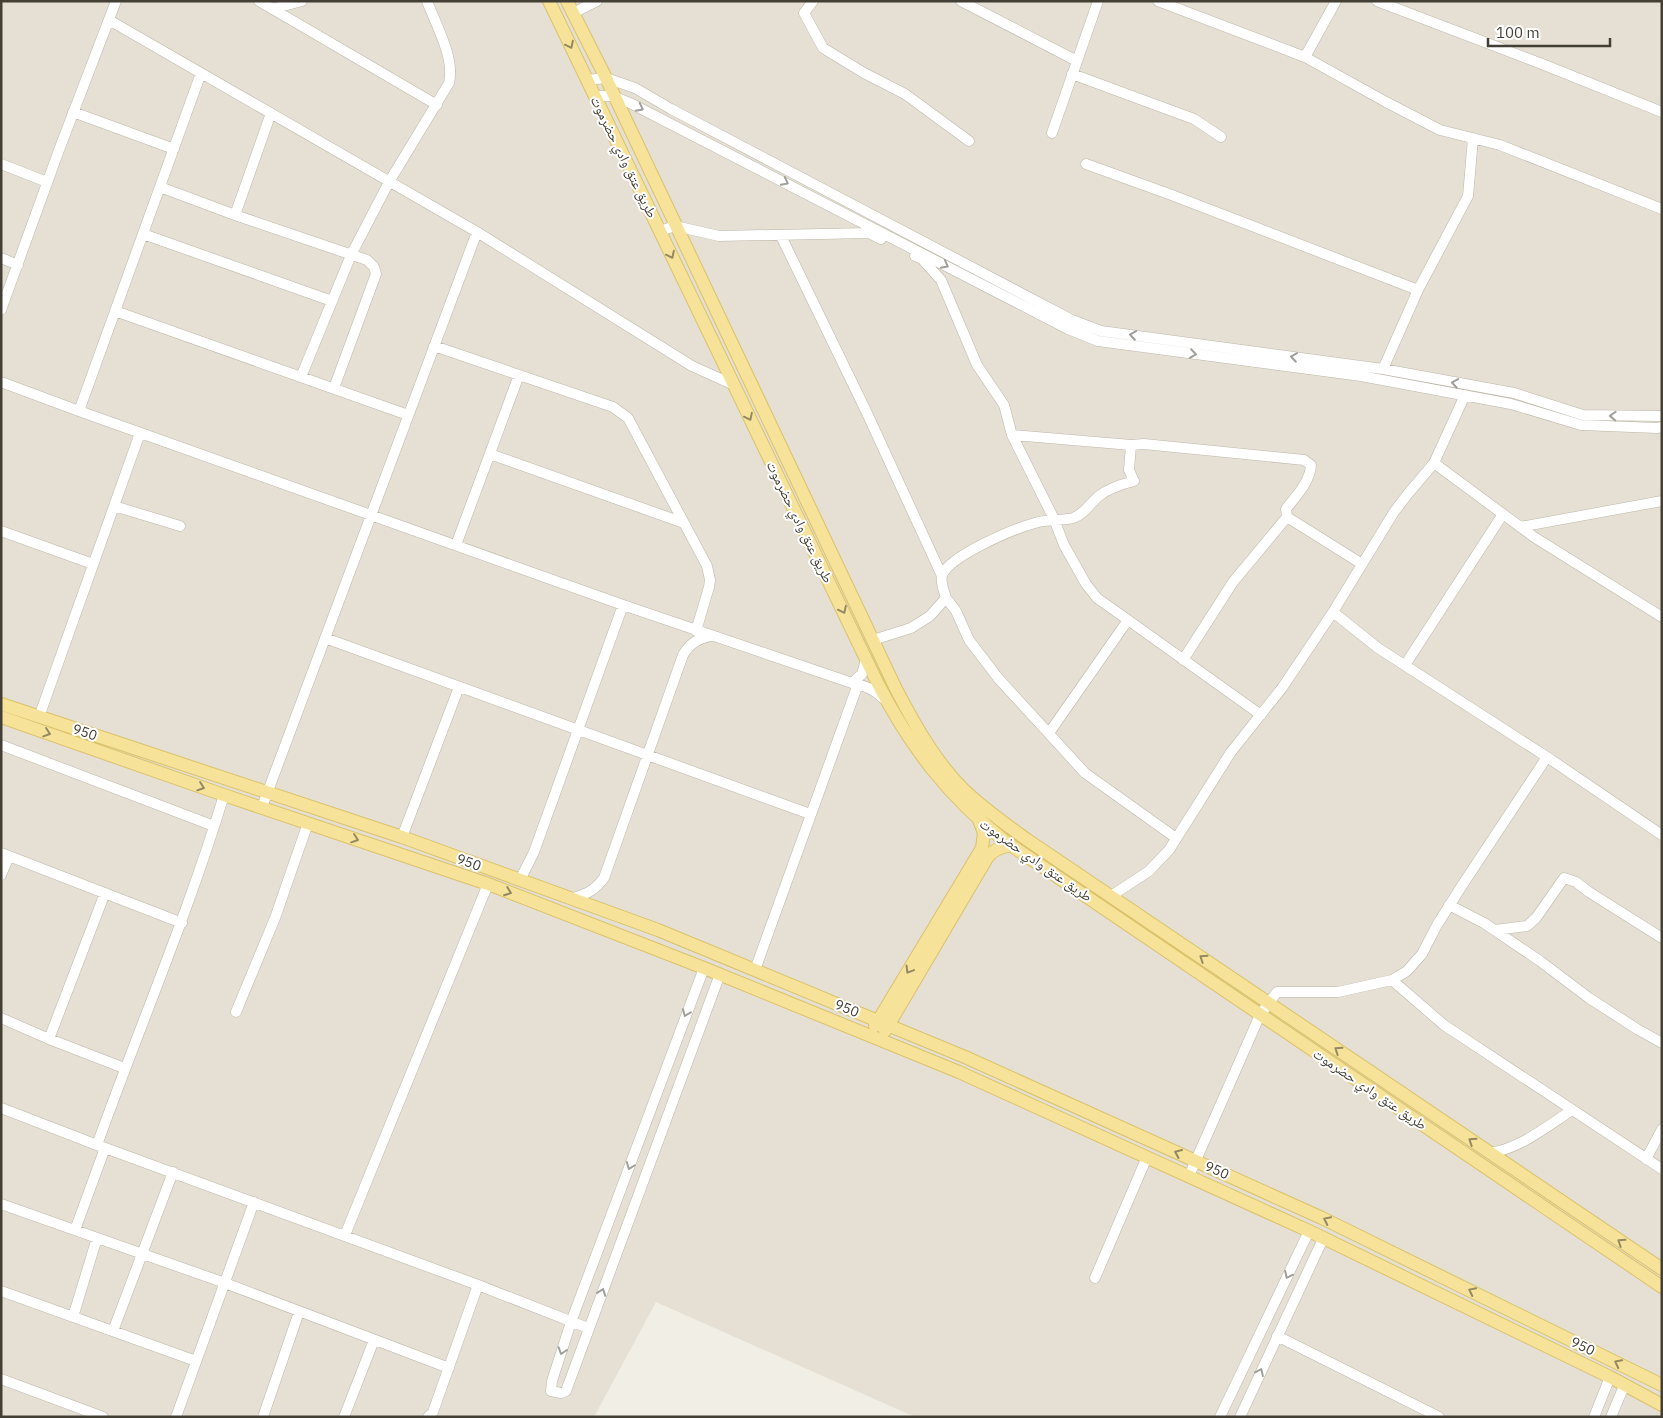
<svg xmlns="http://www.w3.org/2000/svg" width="1663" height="1418" font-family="'IBM Plex Sans','Noto Naskh Arabic',sans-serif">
	<rect width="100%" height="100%" fill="#f1eee5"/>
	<path fill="#e5e0d3" d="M 1,1 L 1662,1 L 1662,1417 L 915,1417 L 656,1302 L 594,1417 L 1,1417 Z"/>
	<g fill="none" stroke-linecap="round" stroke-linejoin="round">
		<g stroke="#bcb6a8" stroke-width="11">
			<path id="minor" d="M 259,1 L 437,105
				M 813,1 L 804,13 L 823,48 L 864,73 L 905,94 L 969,141
				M 961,1 L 1077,61
				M 1158,1 L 1305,57 L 1386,102 L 1440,130 L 1500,145 L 1662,209
				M 1377,1 L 1542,64 L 1662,112
				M 272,9 L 302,1
				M 573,13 L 597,1
				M 109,20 L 477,232 L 692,366 L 734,385
				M 1305,57 L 1336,1
				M 1072,74 L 1194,119 L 1221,137
				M 587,80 L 606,78 L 635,88 L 671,109 L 1072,320 L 1101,331 L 1383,369 L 1514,393 L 1583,415 L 1662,416
				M 594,96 L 613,96 L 630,103 L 1068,329 L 1098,341 L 1361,376 L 1511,404 L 1581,425 L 1657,428 L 1662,427
				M 73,112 L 174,149
				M 1052,133 L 1098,1
				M 1,164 L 47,182
				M 1086,164 L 1169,194 L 1418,290
				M 160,187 L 235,215 L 367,260 L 374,267 L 376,274 L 334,388
				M 235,215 L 271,113
				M 660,231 L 675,226 L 719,236 L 869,233 L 881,239
				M 143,234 L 332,301
				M 781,236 L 866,411 L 942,576
				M 915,256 L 922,259 L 941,280 L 977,365 L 1004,405 L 1012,435 L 1054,519 L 1064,545 L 1086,584 L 1097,598 L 1128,620 L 1049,733
				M 1,258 L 18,265
				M 1,310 L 59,150 L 116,1
				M 115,311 L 408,415
				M 434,346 L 613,407 L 628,418 L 707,566 L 710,580 L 709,587 L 696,631
				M 1383,369 L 1418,290 L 1468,196 L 1473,138
				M 301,377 L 351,255 L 389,182 L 449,83 C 455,58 436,25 427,1
				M 1,382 L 79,411 L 623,605 L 852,683 C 865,685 875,690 884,699
				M 79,411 L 201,73
				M 1012,435 L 1131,445
				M 490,454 L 684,523
				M 1434,463 L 1465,395
				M 114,506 L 180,526
				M 1520,527 L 1662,501
				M 1,531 L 93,564
				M 456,545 L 519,375
				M 946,598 C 944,591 940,582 942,575 C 951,555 1013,529 1035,523 C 1047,519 1062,521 1073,518 C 1085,514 1090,503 1099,496 C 1109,488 1122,484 1134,481 L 1129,470 L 1131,445 L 1144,444 L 1304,460 L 1311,465 C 1310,482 1296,496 1286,509 L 1287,517 L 1362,564
				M 1128,620 L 1261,715
				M 325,638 L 810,814
				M 873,640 L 911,628 L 930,616 L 946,598 L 956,611 L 969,640 L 998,678 L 1085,773 L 1176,838
				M 1183,660 L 1233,582 L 1287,517
				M 1405,665 L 1503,514
				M 852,683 L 862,674 L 866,660
				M 39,717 L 140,433
				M 1,745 L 214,826
				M 1547,757 L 1662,835
				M 262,807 L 477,232
				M 402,837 L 459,687
				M 1,853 L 182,923
				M 1,875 L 9,856
				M 520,880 L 534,852 L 623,605
				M 1111,896 L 1149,871 L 1169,850 L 1231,752 L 1282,688 L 1333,612 L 1394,512 L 1407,495 L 1434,463 L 1534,537 L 1662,617
				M 573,898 C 587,894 595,890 604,878 L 683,655 C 689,644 698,638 711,636
				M 1449,905 L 1484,923 L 1540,961 L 1589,998 L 1637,1029 L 1662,1043
				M 1495,930 L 1527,926 L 1536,918 L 1564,878 L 1576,882 L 1589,892 L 1662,938
				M 704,968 L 571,1322 L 552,1381 L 551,1391 L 561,1393 L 566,1391 L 720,974
				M 755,970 L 858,684
				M 1392,980 L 1444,1025 L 1662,1169
				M 236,1012 L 275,918 L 308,823
				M 1,1018 L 49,1039 L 124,1068
				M 49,1039 L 105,893
				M 1,1108 L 97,1145 L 478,1285 L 588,1328
				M 97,1145 C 139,1028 188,914 224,795
				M 1490,1153 C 1521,1148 1546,1127 1572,1110
				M 1646,1159 L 1662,1129
				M 1189,1176 L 1260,1015 L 1277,992 L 1338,992 L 1392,980 L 1407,971 L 1422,954 L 1437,925 L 1463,884 L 1547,757 L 1378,648 L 1333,612
				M 1,1204 L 225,1283 L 449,1368
				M 75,1230 L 105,1148
				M 345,1235 L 488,884
				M 1095,1278 L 1147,1157
				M 1,1291 L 196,1361
				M 73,1317 L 97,1238
				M 113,1331 L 173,1172
				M 1277,1336 L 1439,1417
				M 1,1379 L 103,1417
				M 176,1417 L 254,1202
				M 263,1417 L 299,1312
				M 344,1417 L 374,1340
				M 428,1417 L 433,1412 L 478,1285
				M 1220,1417 L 1309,1231
				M 1240,1417 L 1323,1239
				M 1594,1417 L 1610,1377
				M 1611,1417 L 1624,1386"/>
		</g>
		<g stroke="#dac16a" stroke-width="14">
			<path id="major" d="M 549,1 L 878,684 C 911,748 949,797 1006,842 L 1662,1287
				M 567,1 L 606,78 L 896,689 C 914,723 934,760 962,788 C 981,807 1004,823 1026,839 L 1662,1269
				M 1,704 L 402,837 L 658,930 L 965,1057 L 1322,1218 L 1662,1385
				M 1,717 L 224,795 L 488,884 L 704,968 L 959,1072 L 1309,1231 L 1610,1377 L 1662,1405
				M 875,1026 L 982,848 L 984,833 L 979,820
				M 885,1031 L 987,858 C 992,850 1001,847 1011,845"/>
		</g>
		<use href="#minor" stroke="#fff" stroke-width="10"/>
		<use href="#major" stroke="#f6e399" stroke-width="12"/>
	</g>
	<defs><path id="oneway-chevron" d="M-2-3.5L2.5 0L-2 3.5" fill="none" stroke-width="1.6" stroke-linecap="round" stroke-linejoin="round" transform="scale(1.25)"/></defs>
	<g stroke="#948962">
		<use href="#oneway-chevron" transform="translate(570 45) rotate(64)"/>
		<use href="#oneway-chevron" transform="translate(671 255) rotate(64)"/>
		<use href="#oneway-chevron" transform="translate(749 417) rotate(64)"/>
		<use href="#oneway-chevron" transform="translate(843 610) rotate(64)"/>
		<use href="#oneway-chevron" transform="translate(47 733) rotate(19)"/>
		<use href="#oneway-chevron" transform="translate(201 787) rotate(19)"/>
		<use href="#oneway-chevron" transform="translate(355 839) rotate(19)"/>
		<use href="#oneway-chevron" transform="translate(508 892) rotate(21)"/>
		<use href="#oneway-chevron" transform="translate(1203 958) rotate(-146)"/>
		<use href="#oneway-chevron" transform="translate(909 970) rotate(121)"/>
		<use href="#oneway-chevron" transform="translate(1338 1050) rotate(-146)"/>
		<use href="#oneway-chevron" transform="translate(1472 1141) rotate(-146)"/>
		<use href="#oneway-chevron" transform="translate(1178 1153) rotate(-156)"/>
		<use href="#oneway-chevron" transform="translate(1327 1220) rotate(-154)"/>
		<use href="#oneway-chevron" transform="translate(1621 1242) rotate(-146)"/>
		<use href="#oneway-chevron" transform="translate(1472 1291) rotate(-154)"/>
		<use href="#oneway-chevron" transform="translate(1618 1363) rotate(-153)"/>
	</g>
	<g stroke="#a19f9a">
		<use href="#oneway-chevron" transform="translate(640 108) rotate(27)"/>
		<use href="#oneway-chevron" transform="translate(785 182) rotate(27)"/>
		<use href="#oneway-chevron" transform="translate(945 265) rotate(28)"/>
		<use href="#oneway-chevron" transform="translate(1133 335) rotate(-172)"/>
		<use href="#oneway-chevron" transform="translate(1193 354) rotate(8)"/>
		<use href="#oneway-chevron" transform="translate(1294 357) rotate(-172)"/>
		<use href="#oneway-chevron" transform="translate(1455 383) rotate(-170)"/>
		<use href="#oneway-chevron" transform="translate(1613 416) rotate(-178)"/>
		<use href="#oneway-chevron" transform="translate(686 1013) rotate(111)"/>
		<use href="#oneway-chevron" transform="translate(630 1166) rotate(111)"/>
		<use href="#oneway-chevron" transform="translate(1288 1275) rotate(116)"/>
		<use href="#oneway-chevron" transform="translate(602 1292) rotate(-70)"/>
		<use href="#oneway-chevron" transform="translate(562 1351) rotate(108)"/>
		<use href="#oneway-chevron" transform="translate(1260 1372) rotate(-65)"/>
	</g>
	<g text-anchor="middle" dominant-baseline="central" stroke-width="4" stroke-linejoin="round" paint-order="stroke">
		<g font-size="14" fill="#433f35" stroke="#fff">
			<text transform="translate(624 157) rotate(64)">طريق عتق وادي حضرموت</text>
			<text transform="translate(800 522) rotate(64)">طريق عتق وادي حضرموت</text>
			<text transform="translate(85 732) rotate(19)">950</text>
			<text transform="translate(1036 860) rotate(35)">طريق عتق وادي حضرموت</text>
			<text transform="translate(469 862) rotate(20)">950</text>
			<text transform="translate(847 1008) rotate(22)">950</text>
			<text transform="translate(1370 1089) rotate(34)">طريق عتق وادي حضرموت</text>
			<text transform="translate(1217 1170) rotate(24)">950</text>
			<text transform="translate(1583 1346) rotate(26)">950</text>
		</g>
	</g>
	<rect width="1663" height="1418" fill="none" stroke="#433f35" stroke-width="5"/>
	<path d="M1488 38v8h122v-8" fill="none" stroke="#433f35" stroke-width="2.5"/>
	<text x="1496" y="38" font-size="15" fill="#433f35" stroke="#ffffff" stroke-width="4" paint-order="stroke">100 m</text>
</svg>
